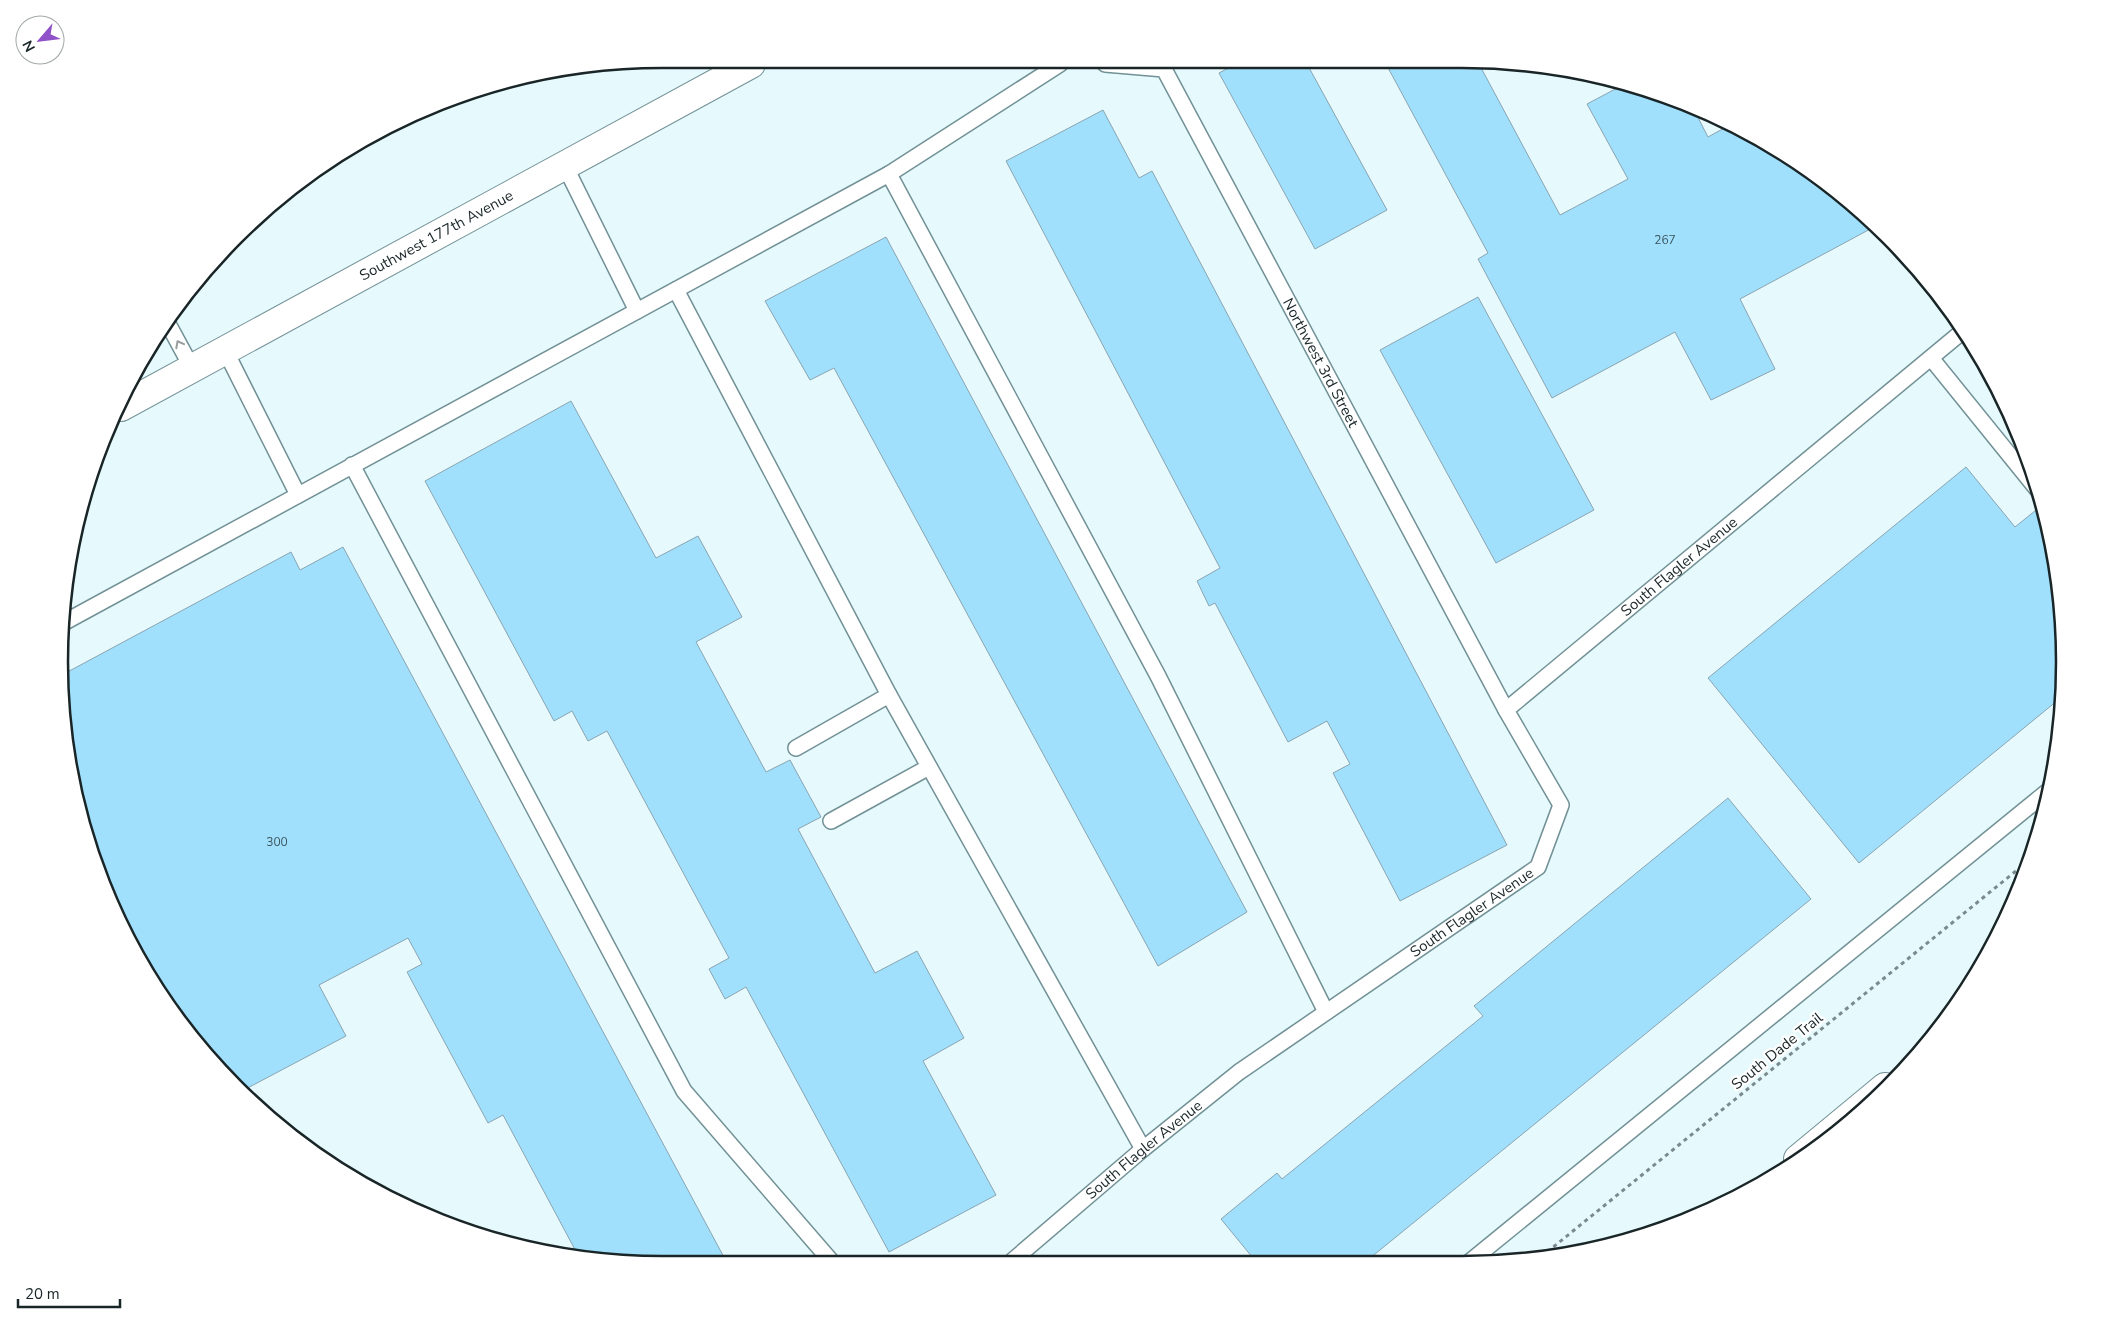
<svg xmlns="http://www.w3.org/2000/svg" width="2123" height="1324" font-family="'Nunito Sans',sans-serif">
	<rect width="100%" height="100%" fill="#e6fafd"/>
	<path fill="#a1e0fd" stroke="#89a4b1" d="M 1236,64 L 1307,64 L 1387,210 L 1315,249 L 1219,73 Z
		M 1386,64 L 1479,64 L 1560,215 L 1628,179 L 1587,104 L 1621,86 L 1691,104 L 1708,137 L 1728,126 L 1828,183 L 1874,227 L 1740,299 L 1775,369 L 1711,400 L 1675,332 L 1552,398 L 1478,259 L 1488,253 Z
		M 1103,110 L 1139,178 L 1152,171 L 1507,845 L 1400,901 L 1333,773 L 1350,764 L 1327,721 L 1288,742 L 1215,603 L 1209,606 L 1197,581 L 1220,568 L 1006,161 Z
		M 886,237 L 1247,912 L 1158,966 L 834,368 L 810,380 L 765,301 Z
		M 1478,297 L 1594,510 L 1496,563 L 1380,350 Z
		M 571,401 L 656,558 L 698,536 L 742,617 L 696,642 L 766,772 L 790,760 L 821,817 L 798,829 L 875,973 L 917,951 L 964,1038 L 923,1061 L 996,1195 L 889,1252 L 746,987 L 725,999 L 709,969 L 729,958 L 607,731 L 588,741 L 572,711 L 554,721 L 425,481 Z
		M 1966,467 L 2015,527 L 2041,506 L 2059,583 L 2063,696 L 1859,863 L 1708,678 Z
		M 343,547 L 726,1261 L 580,1259 L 503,1115 L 488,1123 L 407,972 L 422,964 L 408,938 L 319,985 L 346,1036 L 240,1092 L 161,997 L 91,856 L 64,741 L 60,676 L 291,552 L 300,570 Z
		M 1728,798 L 1811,899 L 1364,1263 L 1257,1263 L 1221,1219 L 1277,1173 L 1282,1179 L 1483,1016 L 1474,1006 Z"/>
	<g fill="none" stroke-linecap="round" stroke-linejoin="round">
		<g stroke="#729196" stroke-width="18">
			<g id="service">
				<path id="s1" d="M 1105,64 L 1164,69 L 1506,710"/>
				<path d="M 565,166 L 637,311"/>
				<path d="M 889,174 L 1158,676 L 1326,1012"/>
				<path d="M 676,290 L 889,695 L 1143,1149"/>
				<path d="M 166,320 L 192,368"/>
				<path d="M 225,350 L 298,495"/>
				<path d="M 1931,358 L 2037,489"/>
				<path d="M 352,465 L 684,1091 L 831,1261"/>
				<path d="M 63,623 L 889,174 L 1060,64"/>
				<path d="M 796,748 L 889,695"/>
				<path d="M 831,821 L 929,767"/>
				<path id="s2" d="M 1011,1262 L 1143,1149 L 1239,1072 L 1538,867 L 1561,805 L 1506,710 L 1963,331"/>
				<path d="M 1467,1264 L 2048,791"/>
			</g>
		</g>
		<g stroke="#729196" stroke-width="30">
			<path id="minor" d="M 1798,1159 L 1885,1087"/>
		</g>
		<g stroke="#729196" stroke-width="30">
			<g id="secondary">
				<path id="s3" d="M 121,407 L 751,64"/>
			</g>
		</g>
		<path stroke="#7b8a8d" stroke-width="3" stroke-dasharray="4 4" stroke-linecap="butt" d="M 1541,1257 L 2027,862"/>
		<use href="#service" stroke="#fff" stroke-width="15"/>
		<use href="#minor" stroke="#fff" stroke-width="28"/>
		<use href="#secondary" stroke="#fff" stroke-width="28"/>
	</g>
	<defs><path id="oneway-chevron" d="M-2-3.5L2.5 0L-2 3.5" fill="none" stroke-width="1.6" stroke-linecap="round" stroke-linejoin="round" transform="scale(1.25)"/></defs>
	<use stroke="#989d9e" href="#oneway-chevron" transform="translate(179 344) rotate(-118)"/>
	<g text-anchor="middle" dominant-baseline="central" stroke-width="4.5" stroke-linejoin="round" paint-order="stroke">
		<g font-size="12" fill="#3b545c">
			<text x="1665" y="240">267</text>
			<text x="277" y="842">300</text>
		</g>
		<g font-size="15" fill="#192527" stroke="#fff">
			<text stroke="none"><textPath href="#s3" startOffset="359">Southwest 177th Avenue</textPath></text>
			<text stroke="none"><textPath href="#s1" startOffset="392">Northwest 3rd Street</textPath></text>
			<text stroke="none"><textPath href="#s2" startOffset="1060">South Flagler Avenue</textPath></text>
			<text stroke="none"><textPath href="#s2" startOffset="579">South Flagler Avenue</textPath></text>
			<text transform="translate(1777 1051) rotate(-39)">South Dade Trail</text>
			<text stroke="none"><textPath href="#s2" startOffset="174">South Flagler Avenue</textPath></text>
		</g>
	</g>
	<path d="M0 0H2123V1324H0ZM662 68H1462A594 594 0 0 1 2056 662V662A594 594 0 0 1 1462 1256H662A594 594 0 0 1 68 662V662A594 594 0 0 1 662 68Z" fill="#fff" fill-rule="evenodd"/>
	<path fill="none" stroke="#192527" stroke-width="2.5" d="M662 68H1462A594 594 0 0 1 2056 662V662A594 594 0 0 1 1462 1256H662A594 594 0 0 1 68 662V662A594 594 0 0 1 662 68Z"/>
	<g transform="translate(40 40) rotate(242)"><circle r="24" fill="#ffffff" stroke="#a3a8a9"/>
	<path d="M0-4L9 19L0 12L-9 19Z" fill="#8f52c8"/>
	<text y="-8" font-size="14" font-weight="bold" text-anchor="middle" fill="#192527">N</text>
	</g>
	<path d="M18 1299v8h102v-8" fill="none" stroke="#192527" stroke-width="2.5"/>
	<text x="25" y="1299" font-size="15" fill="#192527" stroke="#ffffff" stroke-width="4" paint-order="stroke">20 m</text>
</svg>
